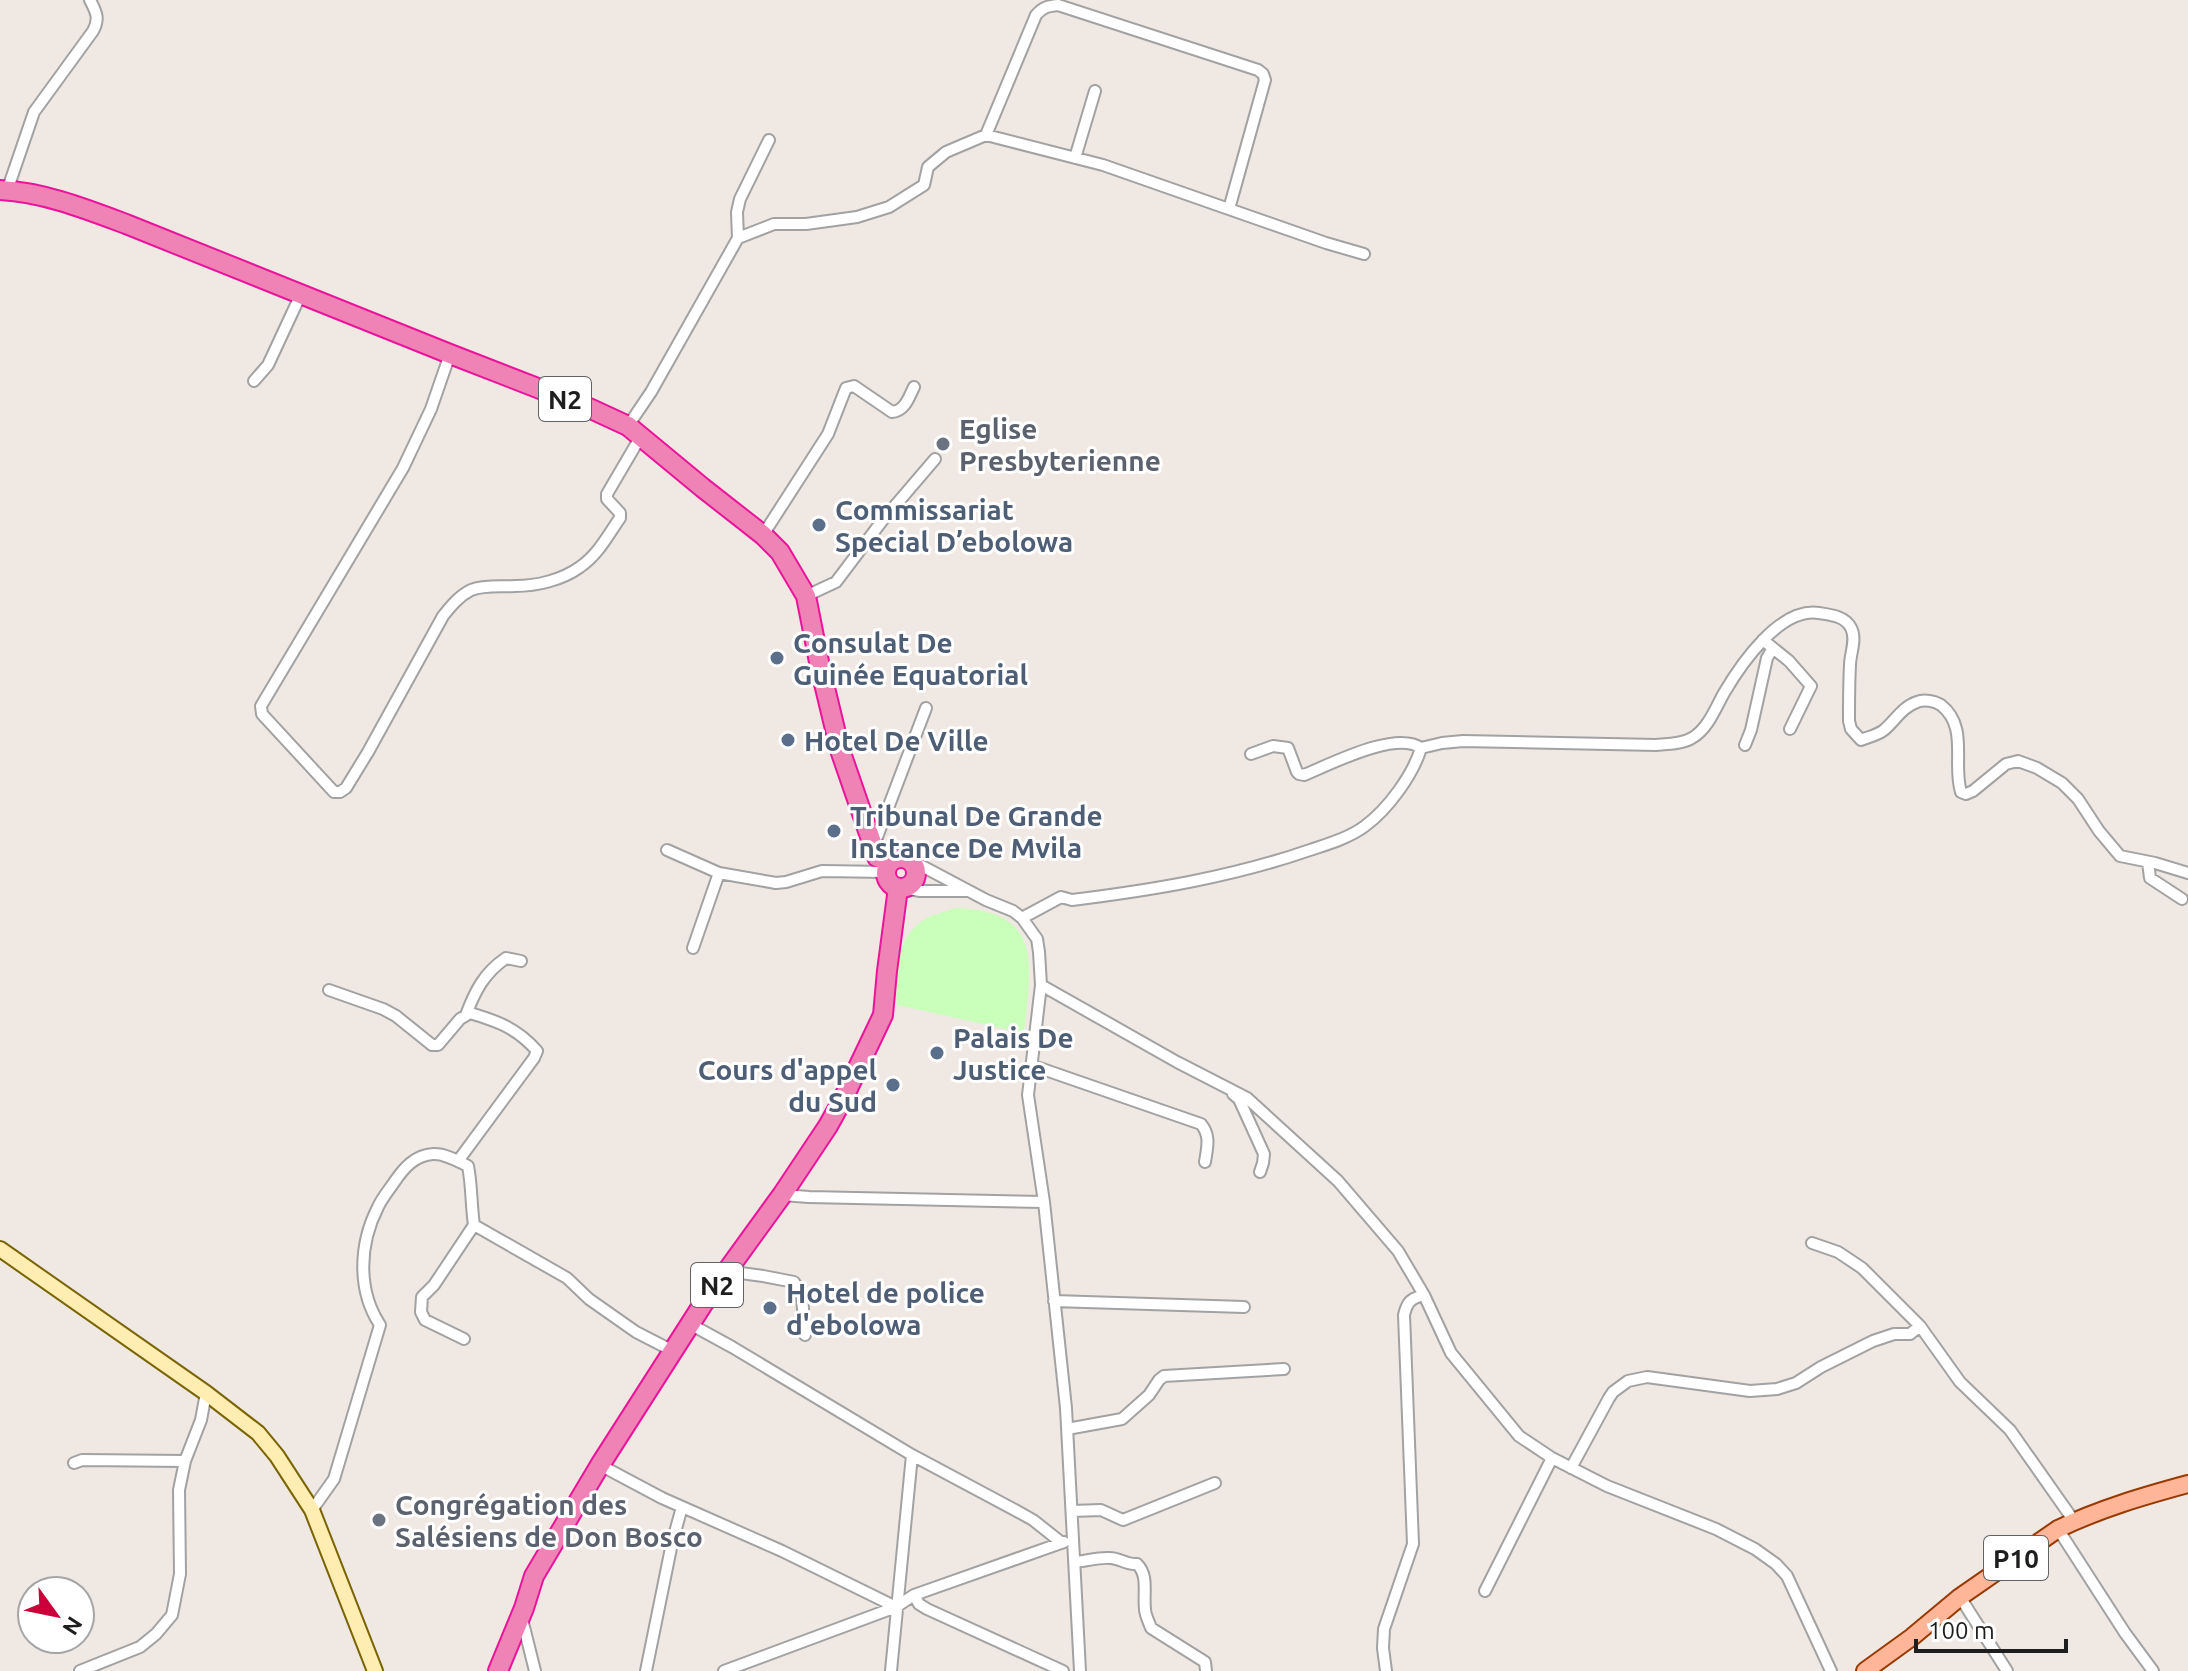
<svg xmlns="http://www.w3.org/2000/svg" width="2188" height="1671" font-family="Ubuntu,sans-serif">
	<rect width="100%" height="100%" fill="#f0e8e3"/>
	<path fill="#c9febb" d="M 955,908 C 1045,910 1031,967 1024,1033 L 897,1005 C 896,972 895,932 931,916 C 939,913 947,911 955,908 Z"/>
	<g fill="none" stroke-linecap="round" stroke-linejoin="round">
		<g stroke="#a2a2a2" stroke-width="14">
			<path id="street" d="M 986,135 L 1103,165 L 1326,243 L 1364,254
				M 1075,158 L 1095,91
				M 7,191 L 34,112 L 93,31 C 100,18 96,12 90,0
				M 738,238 L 774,224 L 806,224 L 857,217 L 889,207 L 924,185 L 928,167 L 946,152 L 986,135 L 1036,15 C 1043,7 1048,6 1058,5 L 1258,70 L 1263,74 L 1265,80 L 1229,209
				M 450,354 L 431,409 L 403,468 L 261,706 L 262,714 L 334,792 L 340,792 L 346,788 L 368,752 L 443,616 C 451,606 459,596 471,590 C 484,585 500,587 515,586 C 537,586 562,580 580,567 C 598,555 608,535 620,518 L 620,513 L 607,499 L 607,494 L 641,436
				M 254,381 L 268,365 L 301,294
				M 628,426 L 651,392 L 738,238 L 737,212 L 740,199 L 769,140
				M 763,535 L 828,434 L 846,388 L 854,386 L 892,412 C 905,411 909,397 914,387
				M 806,596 L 836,582 L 882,521 L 935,459
				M 1763,640 L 1789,661 L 1811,686 L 1790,729
				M 1745,745 L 1751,730 L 1767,658 L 1773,648
				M 1251,754 L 1273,746 L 1288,748 L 1297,772 L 1299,774 L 1304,775 C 1331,764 1396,730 1421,748 L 1442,743 L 1463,741 L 1656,745 C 1668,744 1682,744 1692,738 C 1708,729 1716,707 1724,693 C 1741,664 1780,607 1819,613 C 1831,615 1845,616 1851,628 C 1857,639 1850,654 1850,665 C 1849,683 1849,702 1849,721 L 1851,729 L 1861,740 C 1868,737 1878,735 1884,730 C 1895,721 1902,707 1917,702 C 1924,699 1935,701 1941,705 C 1969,727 1952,764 1961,792 L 1966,794 L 1973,791 L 2006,764 L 2018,761 L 2037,768 L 2062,783 L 2078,799 L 2099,831 L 2120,856 L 2155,863 L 2188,873
				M 874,845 L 926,708
				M 667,850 L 719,873 L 776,883 L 786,882 L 822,871 L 886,872
				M 2148,862 L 2150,878 L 2182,899
				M 913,864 L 920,865 L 986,900 L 1013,911 L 1022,918 L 1037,939 L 1039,952 L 1041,985 L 1028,1095 L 1044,1202 L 1066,1408 L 1080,1671
				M 904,888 L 920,891 L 966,891
				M 1022,918 L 1061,897 L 1072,900 C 1153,890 1232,877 1310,850 C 1328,844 1349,838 1365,826 C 1388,809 1413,775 1421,748
				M 693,948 L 719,873
				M 1041,985 L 1177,1062 L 1247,1098 L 1338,1181 L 1398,1251 L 1424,1295 L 1451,1353 L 1519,1436 L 1552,1458 L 1607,1486 L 1716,1529 L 1755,1549 L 1776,1564 L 1787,1576 L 1831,1671
				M 329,990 L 383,1009 L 396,1016 L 432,1045 L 438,1045 L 460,1019 L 470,1013 C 497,1021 517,1028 537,1051 L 534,1058 L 458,1161
				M 466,1015 C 475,991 484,973 506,958 L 521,961
				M 1031,1065 L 1201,1124 C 1211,1136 1207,1148 1205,1162
				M 1233,1094 L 1239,1099 L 1264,1154 L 1263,1163 L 1260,1172
				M 782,1195 L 809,1197 L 1044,1202
				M 474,1225 L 567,1278 L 589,1299 L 636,1332 L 673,1351
				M 1812,1243 L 1838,1252 L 1862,1268 L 1920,1326 L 1960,1382 L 2010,1430 L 2074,1521
				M 726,1271 L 763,1276 L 794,1282 L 802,1296 L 805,1335
				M 1054,1301 L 1244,1307
				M 690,1324 L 732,1347 L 912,1455 L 1015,1510 L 1033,1520 L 1062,1543
				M 1067,1429 L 1122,1419 L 1149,1395 L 1159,1380 L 1164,1376 L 1284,1369
				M 74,1463 L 82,1460 L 185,1461
				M 600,1465 L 662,1498 L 782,1551 L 896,1607
				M 1571,1468 L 1609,1398 L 1613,1392 L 1628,1381 L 1647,1377 L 1750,1391 L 1777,1389 L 1796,1383 L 1821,1367 L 1873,1341 L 1894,1334 L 1910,1334 L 1920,1326
				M 312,1510 L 334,1479 L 380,1325 C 357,1290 359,1244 378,1207 C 382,1198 389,1190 395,1181 C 404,1168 415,1155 433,1154 C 444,1153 458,1161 468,1166 C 472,1186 471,1205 474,1225 L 434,1285 L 422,1297 L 421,1312 L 425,1320 L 464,1339
				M 1072,1511 L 1101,1510 L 1123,1520 L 1215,1483
				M 2058,1529 L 2125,1633 L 2153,1671
				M 1075,1562 C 1086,1561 1099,1557 1110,1558 C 1120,1558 1126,1565 1137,1564 C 1149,1576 1143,1593 1145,1609 C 1145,1615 1149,1622 1151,1628 L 1205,1662 L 1206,1671
				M 1485,1591 L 1552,1458
				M 914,1595 L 919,1604 L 927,1609 L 1063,1671
				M 1960,1597 L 2007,1671
				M 522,1619 L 535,1671
				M 80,1671 L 140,1647 L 156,1634 L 172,1615 L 180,1574 L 179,1490 L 185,1461 L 201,1420 L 206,1393
				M 646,1671 L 672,1543 L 682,1507
				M 724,1671 L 896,1607 L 914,1595 L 1064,1542
				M 891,1671 L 912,1455
				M 1386,1671 L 1383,1648 L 1384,1629 L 1413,1544 L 1404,1315 C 1407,1302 1411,1298 1424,1295"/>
		</g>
		<g stroke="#796400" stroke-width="18">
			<path id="secondary" d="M 0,1249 L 206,1393 L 258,1433 L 277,1456 L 312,1510 L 375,1671"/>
		</g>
		<g stroke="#973a00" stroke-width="20">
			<path id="primary" d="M 1865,1671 L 1912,1637 L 1960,1597 L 2058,1529 C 2099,1509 2144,1496 2188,1484"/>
		</g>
		<g stroke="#ea149b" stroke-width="22">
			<path id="highway" d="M 0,190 C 43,192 86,209 126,224 L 450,354 L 589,408 L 628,426 L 703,488 L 763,535 L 780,552 L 806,596 L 820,667 L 840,750 L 877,857 L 891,862
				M886 873a15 15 0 1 1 30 0a15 15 0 1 1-30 0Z
				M 498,1671 L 524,1608 L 534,1576 L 600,1465 L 703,1304 L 782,1195 L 828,1126 L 843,1099 L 883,1015 L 887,971 L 898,888"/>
		</g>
		<use href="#street" stroke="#fff" stroke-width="10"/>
		<use href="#secondary" stroke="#ffedb1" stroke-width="14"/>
		<use href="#primary" stroke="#ffb598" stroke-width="16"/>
		<use href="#highway" stroke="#ef83b6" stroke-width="18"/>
	</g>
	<g fill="#6b7280" stroke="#fff" stroke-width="3">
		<circle cx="943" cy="444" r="8"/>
		<circle cx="379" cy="1520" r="8"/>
	</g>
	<g fill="#5c6f8a" stroke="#fff" stroke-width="3">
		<circle cx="819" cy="525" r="8"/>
		<circle cx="777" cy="658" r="8"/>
		<circle cx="788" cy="740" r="8"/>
		<circle cx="834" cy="831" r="8"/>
		<circle cx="937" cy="1053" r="8"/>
		<circle cx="893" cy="1085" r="8"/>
		<circle cx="770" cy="1308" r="8"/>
	</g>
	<g text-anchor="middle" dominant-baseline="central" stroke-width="6" stroke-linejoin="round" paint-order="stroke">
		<g fill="#fff" stroke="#626262" stroke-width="2">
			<rect x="539" y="377" width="52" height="44" rx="6"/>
			<rect x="691" y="1263" width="52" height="44" rx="6"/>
			<rect x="1984" y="1536" width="64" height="44" rx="6"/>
		</g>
		<g font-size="26" font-weight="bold" fill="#1e1e1e">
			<text x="565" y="399">N2</text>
			<text x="717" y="1285">N2</text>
			<text x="2016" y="1558">P10</text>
		</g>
		<g font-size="28" font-weight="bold" fill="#5b616d" stroke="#fff" text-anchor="start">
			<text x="959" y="428">Eglise<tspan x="959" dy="32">Presbyterienne</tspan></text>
			<text x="395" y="1504">Congrégation des<tspan x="395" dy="32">Salésiens de Don Bosco</tspan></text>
		</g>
		<g font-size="28" font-weight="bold" fill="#4e5e75" stroke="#fff" text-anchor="start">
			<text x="835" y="509">Commissariat<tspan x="835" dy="32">Special D’ebolowa</tspan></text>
			<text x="793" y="642">Consulat De<tspan x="793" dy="32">Guinée Equatorial</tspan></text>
			<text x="804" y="740">Hotel De Ville</text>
			<text x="850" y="815">Tribunal De Grande<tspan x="850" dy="32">Instance De Mvila</tspan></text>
			<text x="953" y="1037">Palais De<tspan x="953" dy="32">Justice</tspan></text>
			<text x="877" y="1069" text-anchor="end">Cours d'appel<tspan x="877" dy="32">du Sud</tspan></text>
			<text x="786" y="1292">Hotel de police<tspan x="786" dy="32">d'ebolowa</tspan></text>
		</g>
	</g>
	<g transform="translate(56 1615) rotate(123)"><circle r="38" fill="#ffffff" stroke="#a5a5a5" stroke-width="2"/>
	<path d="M0-6L14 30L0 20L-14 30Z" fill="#cb003a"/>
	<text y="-12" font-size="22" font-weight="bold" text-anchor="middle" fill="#1e1e1e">N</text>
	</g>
	<path d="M1916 1639v12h150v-12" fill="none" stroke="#1e1e1e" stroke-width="4"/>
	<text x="1928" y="1639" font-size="24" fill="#1e1e1e" stroke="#ffffff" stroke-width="6" paint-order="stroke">100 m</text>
</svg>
